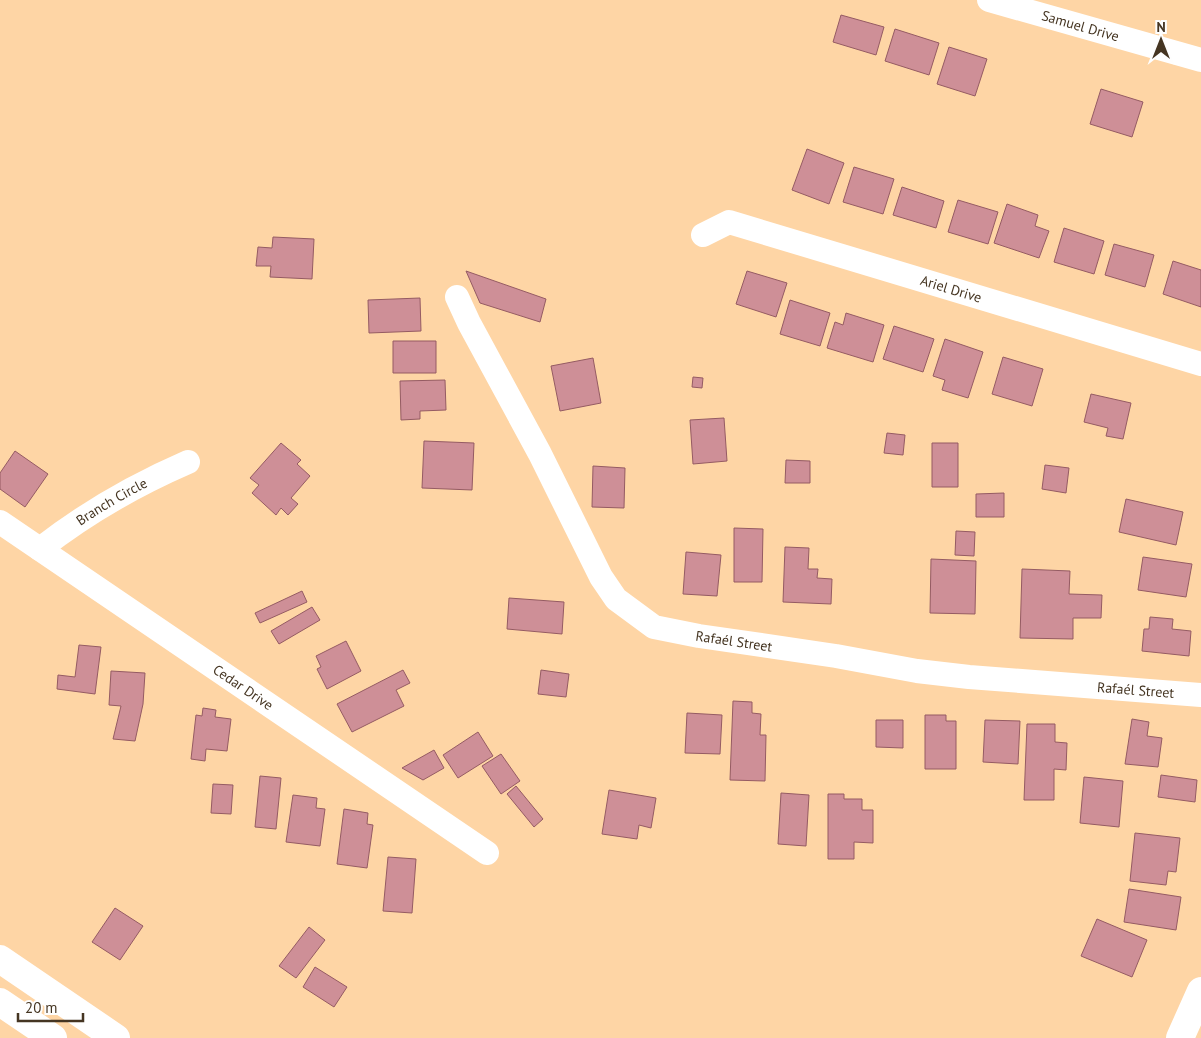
<svg xmlns="http://www.w3.org/2000/svg" width="1201" height="1038" font-family="'PT Sans',sans-serif">
	<rect width="100%" height="100%" fill="#fed5a5"/>
	<path fill="#ce8f97" stroke="#955b63" d="M 841,15 L 884,27 L 876,55 L 833,42 Z
		M 895,29 L 939,43 L 929,75 L 885,61 Z
		M 949,47 L 987,59 L 975,96 L 937,84 Z
		M 1101,89 L 1143,102 L 1132,137 L 1090,124 Z
		M 807,149 L 844,163 L 829,204 L 792,190 Z
		M 854,167 L 894,179 L 883,214 L 843,202 Z
		M 902,187 L 944,201 L 936,228 L 893,215 Z
		M 958,200 L 998,212 L 988,244 L 948,232 Z
		M 1007,204 L 1038,215 L 1035,226 L 1049,231 L 1039,258 L 994,243 Z
		M 1064,228 L 1104,241 L 1094,274 L 1054,262 Z
		M 273,237 L 314,239 L 312,279 L 270,277 L 271,266 L 256,266 L 258,247 L 272,248 Z
		M 1114,244 L 1154,255 L 1145,287 L 1105,275 Z
		M 1173,261 L 1201,270 L 1201,307 L 1163,294 Z
		M 466,271 L 546,299 L 540,322 L 480,303 Z
		M 747,271 L 787,283 L 776,317 L 736,304 Z
		M 420,298 L 421,331 L 369,333 L 368,300 Z
		M 790,300 L 830,313 L 820,346 L 780,334 Z
		M 846,313 L 884,325 L 873,362 L 827,348 L 835,322 L 843,325 Z
		M 894,326 L 934,339 L 923,372 L 883,359 Z
		M 945,339 L 983,352 L 968,398 L 942,390 L 945,380 L 933,376 Z
		M 393,341 L 436,341 L 436,373 L 393,373 Z
		M 1003,357 L 1043,369 L 1032,406 L 992,394 Z
		M 593,358 L 601,403 L 560,411 L 551,366 Z
		M 693,377 L 703,378 L 702,388 L 692,387 Z
		M 445,380 L 446,410 L 420,411 L 420,419 L 401,420 L 400,381 Z
		M 1091,394 L 1131,403 L 1123,439 L 1106,436 L 1108,428 L 1084,422 Z
		M 724,418 L 727,461 L 693,464 L 690,420 Z
		M 887,433 L 905,435 L 903,455 L 884,453 Z
		M 424,441 L 474,443 L 472,490 L 422,488 Z
		M 281,443 L 301,460 L 297,464 L 310,476 L 291,498 L 298,504 L 288,515 L 281,508 L 276,515 L 252,493 L 259,485 L 250,478 Z
		M 932,443 L 958,443 L 958,487 L 932,487 Z
		M 15,451 L 48,474 L 25,507 L 0,489 L 0,473 Z
		M 786,460 L 810,461 L 810,483 L 785,483 Z
		M 1045,465 L 1069,468 L 1066,493 L 1042,489 Z
		M 593,466 L 625,468 L 624,508 L 592,507 Z
		M 1004,493 L 1004,517 L 976,517 L 976,494 Z
		M 1126,499 L 1183,512 L 1176,545 L 1119,532 Z
		M 734,528 L 763,529 L 762,582 L 734,582 Z
		M 956,531 L 975,532 L 974,556 L 955,555 Z
		M 785,547 L 809,548 L 808,569 L 818,569 L 817,578 L 832,579 L 831,604 L 783,602 Z
		M 686,552 L 721,555 L 717,596 L 683,594 Z
		M 1143,557 L 1192,564 L 1186,597 L 1138,590 Z
		M 931,559 L 976,561 L 975,614 L 930,613 Z
		M 1022,569 L 1070,571 L 1069,594 L 1102,595 L 1101,618 L 1073,618 L 1073,639 L 1020,638 Z
		M 302,591 L 307,602 L 260,623 L 255,613 Z
		M 509,598 L 564,602 L 562,634 L 507,629 Z
		M 312,607 L 320,620 L 279,644 L 271,631 Z
		M 1150,617 L 1173,619 L 1172,629 L 1191,631 L 1189,656 L 1142,651 L 1144,629 L 1149,629 Z
		M 346,641 L 361,671 L 327,689 L 317,669 L 321,667 L 316,656 Z
		M 79,645 L 101,647 L 95,694 L 57,689 L 58,675 L 75,677 Z
		M 403,670 L 410,683 L 396,690 L 404,706 L 352,732 L 337,704 Z
		M 541,670 L 569,674 L 566,697 L 538,694 Z
		M 111,671 L 145,673 L 143,704 L 135,741 L 113,739 L 121,706 L 109,705 Z
		M 733,701 L 752,702 L 752,713 L 761,714 L 760,735 L 766,735 L 765,781 L 730,780 Z
		M 203,708 L 216,710 L 215,717 L 231,719 L 227,751 L 206,749 L 205,761 L 191,759 L 196,715 L 202,716 Z
		M 687,713 L 722,715 L 720,754 L 685,753 Z
		M 925,715 L 946,715 L 946,721 L 956,721 L 956,769 L 925,769 Z
		M 1132,719 L 1149,722 L 1147,736 L 1162,738 L 1158,767 L 1125,764 Z
		M 876,720 L 903,720 L 903,748 L 876,747 Z
		M 985,720 L 1020,721 L 1018,764 L 983,762 Z
		M 1027,724 L 1055,724 L 1055,742 L 1067,743 L 1066,770 L 1054,769 L 1054,800 L 1024,800 Z
		M 478,732 L 493,756 L 458,778 L 443,755 Z
		M 434,750 L 444,768 L 423,780 L 402,768 Z
		M 501,754 L 520,781 L 501,794 L 482,766 Z
		M 1161,775 L 1197,780 L 1195,802 L 1158,797 Z
		M 260,776 L 281,778 L 276,829 L 255,827 Z
		M 1084,777 L 1123,781 L 1119,827 L 1080,823 Z
		M 213,784 L 233,785 L 231,814 L 211,813 Z
		M 516,786 L 543,819 L 534,827 L 507,794 Z
		M 609,790 L 656,798 L 651,828 L 639,825 L 637,839 L 602,834 Z
		M 781,793 L 809,795 L 806,846 L 778,844 Z
		M 828,794 L 844,794 L 844,799 L 862,799 L 862,810 L 873,810 L 873,843 L 854,842 L 854,859 L 828,859 Z
		M 293,795 L 317,798 L 316,808 L 325,809 L 320,846 L 286,842 Z
		M 344,809 L 368,813 L 367,824 L 373,825 L 367,868 L 337,864 Z
		M 1135,833 L 1180,838 L 1176,872 L 1168,871 L 1166,885 L 1130,881 Z
		M 388,857 L 416,859 L 412,913 L 383,911 Z
		M 1129,889 L 1181,897 L 1176,930 L 1124,922 Z
		M 115,908 L 143,926 L 120,960 L 92,942 Z
		M 1097,919 L 1147,940 L 1132,977 L 1081,956 Z
		M 309,927 L 325,940 L 296,978 L 279,966 Z
		M 315,967 L 347,987 L 334,1007 L 303,987 Z"/>
	<g fill="none" stroke-linecap="round" stroke-linejoin="round">
		<g stroke="#fff" stroke-width="24">
			<path id="s1" d="M 989,0 L 1201,60"/>
			<path id="s2" d="M 703,235 L 729,222 L 1201,364"/>
			<path id="s3" d="M 457,297 L 469,323 L 540,454 L 601,577 L 616,599 L 654,627 L 699,636 L 836,656 L 917,671 L 969,677 L 1201,695"/>
			<path id="s4" d="M 0,522 L 487,853"/>
			<path id="s5" d="M 40,549 C 86,513 135,485 188,462"/>
		</g>
		<path stroke="#fff" stroke-width="28" d="M 1180,1038 L 1201,991"/>
		<path stroke="#fff" stroke-width="28" d="M 0,959 L 116,1038
			M 0,1002 L 53,1038"/>
	</g>
	<g text-anchor="middle" dominant-baseline="central" stroke-width="4" stroke-linejoin="round" paint-order="stroke">
		<g font-size="14" fill="#453522" stroke="#fefefe">
			<text stroke="none"><textPath href="#s1" startOffset="95">Samuel Drive</textPath></text>
			<text stroke="none"><textPath href="#s2" startOffset="261">Ariel Drive</textPath></text>
			<text stroke="none"><textPath href="#s5" startOffset="86">Branch Circle</textPath></text>
			<text stroke="none"><textPath href="#s3" startOffset="470">Rafaél Street</textPath></text>
			<text stroke="none"><textPath href="#s4" startOffset="294">Cedar Drive</textPath></text>
			<text stroke="none"><textPath href="#s3" startOffset="875">Rafaél Street</textPath></text>
		</g>
	</g>
	<g transform="translate(1161 40)" stroke="#fefefe" stroke-width="4" paint-order="stroke">
	<path d="M0-4L9 19L0 12L-9 19Z" fill="#453522"/>
	<text y="-8" font-size="14" font-weight="bold" text-anchor="middle" fill="#453522">N</text>
	</g>
	<path d="M18 1013v8h65v-8" fill="none" stroke="#453522" stroke-width="2.5"/>
	<text x="25" y="1013" font-size="15" fill="#453522" stroke="#fefefe" stroke-width="4" paint-order="stroke">20 m</text>
</svg>
